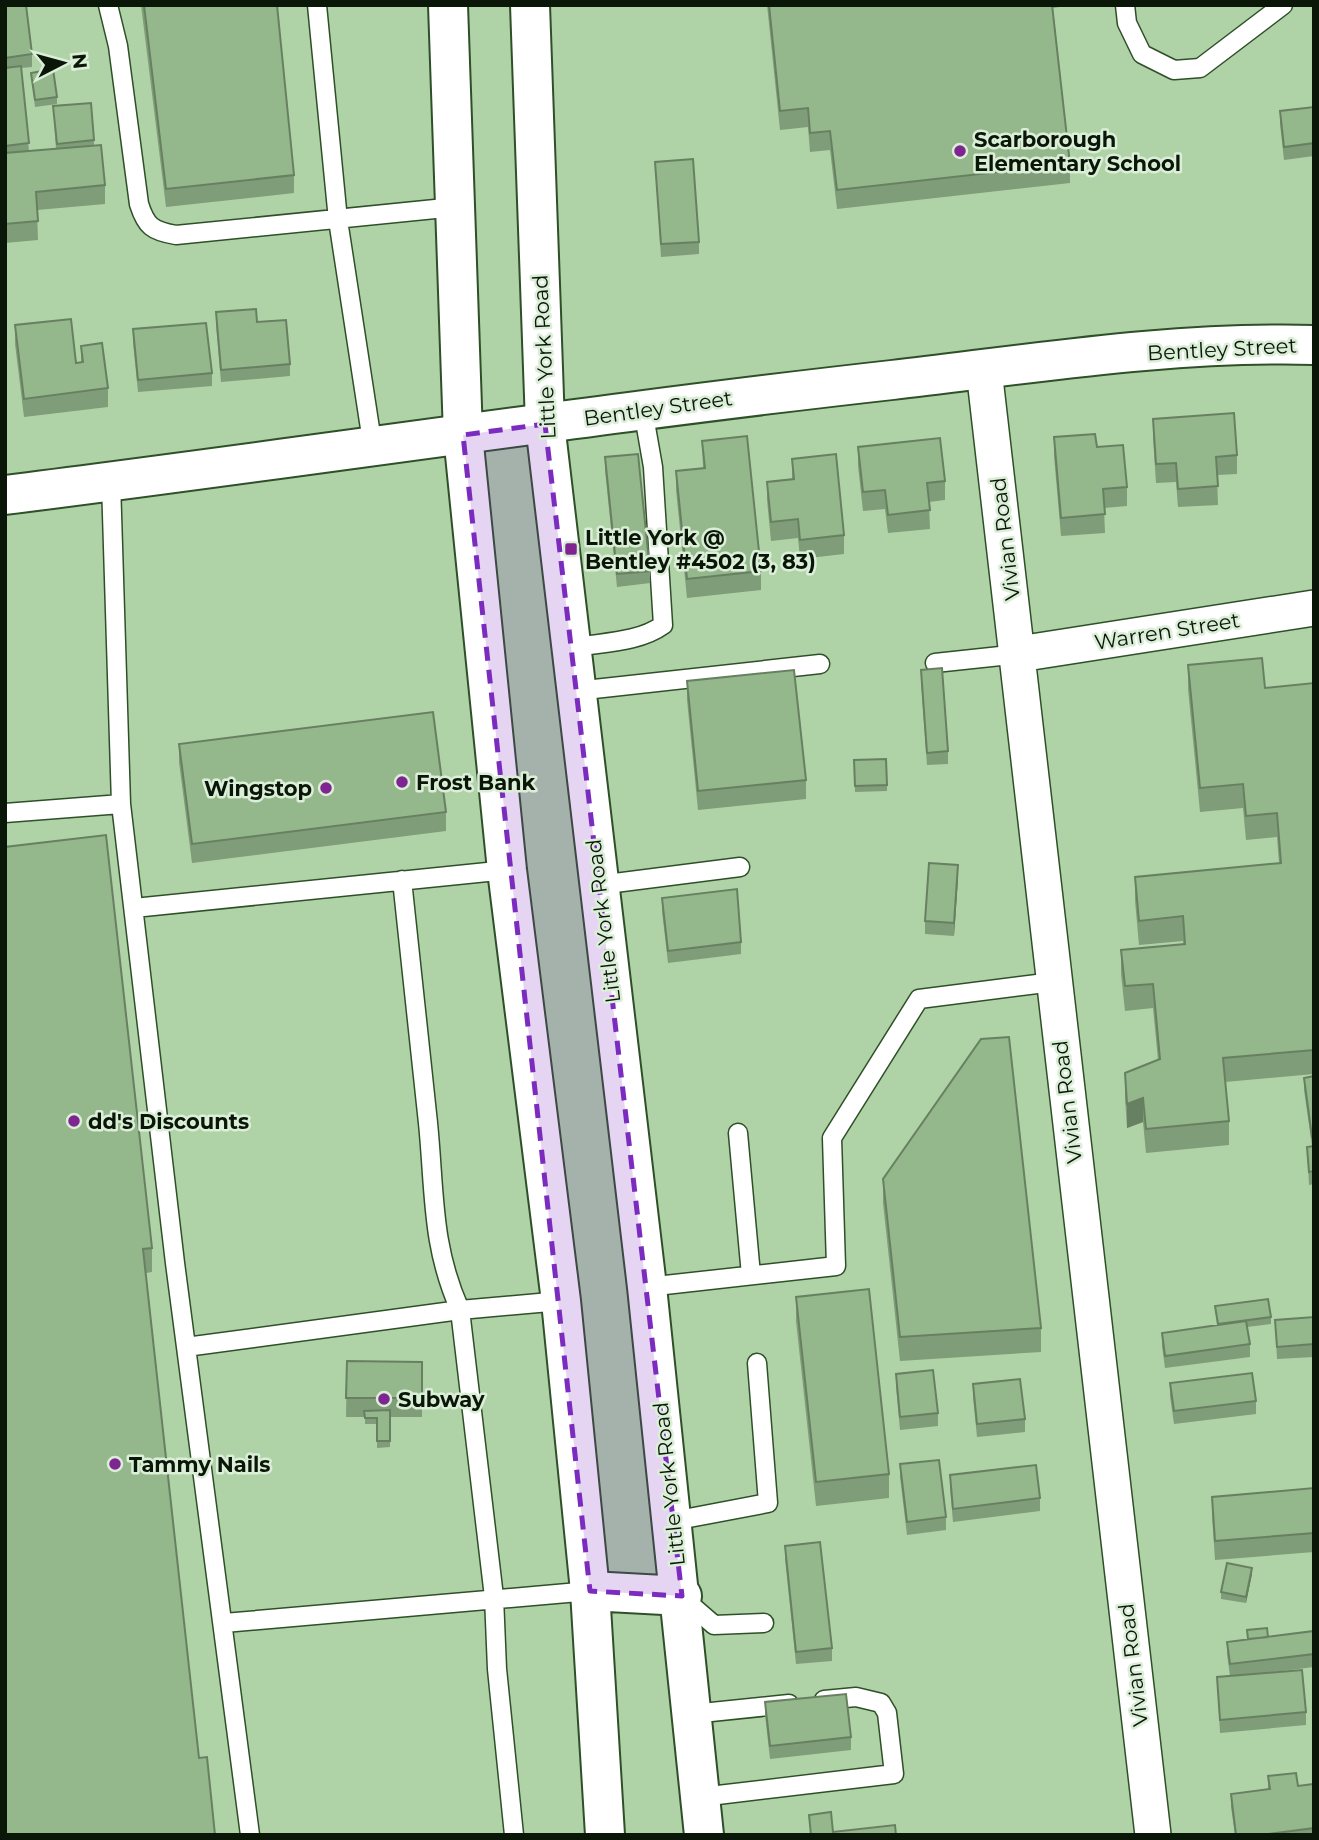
<svg xmlns="http://www.w3.org/2000/svg" width="1319" height="1840" font-family="Montserrat,sans-serif">
	<rect width="100%" height="100%" fill="#afd3a7"/>
	<g fill="none" stroke-linecap="round" stroke-linejoin="round">
		<g stroke="#2f4f29" stroke-width="21">
			<path id="service" d="M 108,5 L 118,46 L 139,204 C 146,226 152,231 176,235 L 455,207
				M 317,5 L 338,220 L 373,448
				M 1125,5 L 1127,23 L 1142,54 L 1174,70 L 1200,68 L 1283,5
				M 111,482 L 121,804 L 175,1263 L 250,1835
				M 571,648 C 601,642 638,643 663,625 L 653,467 L 643,410
				M 935,663 L 1019,654
				M 576,691 L 820,664
				M 5,813 L 121,804
				M 402,880 C 411,961 420,1042 428,1123 C 435,1193 431,1245 460,1310 L 494,1597 L 497,1669 L 514,1835
				M 599,885 L 740,867
				M 134,908 L 507,870
				M 738,1133 L 751,1275
				M 647,1287 L 836,1266 L 832,1138 L 919,999 L 1053,982
				M 186,1347 L 460,1310 L 561,1301
				M 673,1521 L 768,1503 L 757,1363
				M 684,1599 L 714,1625 L 764,1623
				M 224,1623 L 590,1591
				M 692,1714 L 789,1704
				M 701,1797 L 894,1774 L 887,1713 L 881,1703 L 856,1697 L 824,1700"/>
		</g>
		<g stroke="#2f4f29" stroke-width="38">
			<path id="minor" d="M 984,370 L 1153,1835
				M 1019,654 L 1314,608"/>
		</g>
		<g stroke="#2f4f29" stroke-width="42">
			<path id="tertiary" d="M 5,495 C 301,458 596,413 892,380 C 1031,364 1173,341 1314,345"/>
		</g>
		<g stroke="#2f4f29" stroke-width="42">
			<path id="secondary" d="M 448,5 L 463,435 L 507,870 L 561,1301 L 590,1591 L 605,1835
				M 530,5 L 545,424 L 647,1287 L 704,1835
				M 590,1591 L 682,1596"/>
		</g>
		<use href="#service" stroke="#fff" stroke-width="18"/>
		<use href="#minor" stroke="#fff" stroke-width="35"/>
		<use href="#tertiary" stroke="#fff" stroke-width="38"/>
		<use href="#secondary" stroke="#fff" stroke-width="38"/>
	</g>
	<path fill="#7f9d78" d="M 5,5 L 32,54 L 32,67 L 21,68 L 29,151 L 56,149 L 53,106 L 94,140 L 94,145 L 105,185 L 105,204 L 37,210 L 38,240 L 5,243 Z
		M 141,5 L 277,5 L 294,175 L 294,193 L 166,207 Z
		M 767,5 L 1073,5 L 1053,8 L 1070,164 L 1070,183 L 837,209 L 830,150 L 810,152 L 808,127 L 780,130 Z
		M 31,73 L 57,97 L 57,104 L 35,107 Z
		M 1314,107 L 1314,156 L 1284,160 L 1280,124 L 1280,111 Z
		M 655,162 L 699,242 L 699,254 L 661,257 Z
		M 216,312 L 257,322 L 290,364 L 290,376 L 221,382 L 216,325 Z
		M 15,325 L 76,363 L 81,362 L 81,346 L 108,388 L 108,407 L 24,417 L 15,344 Z
		M 133,329 L 212,373 L 212,386 L 138,392 L 133,342 Z
		M 1153,419 L 1237,455 L 1237,474 L 1217,475 L 1218,505 L 1178,507 L 1176,482 L 1156,483 L 1153,437 Z
		M 1054,437 L 1097,447 L 1127,487 L 1127,506 L 1104,508 L 1105,533 L 1061,536 L 1054,456 Z
		M 702,441 L 761,571 L 761,590 L 687,598 L 676,490 L 676,471 L 703,468 Z
		M 858,447 L 945,481 L 945,500 L 929,502 L 930,529 L 888,533 L 885,509 L 863,511 L 858,466 Z
		M 605,457 L 650,571 L 650,583 L 617,587 L 605,470 Z
		M 792,459 L 844,535 L 844,554 L 800,559 L 798,538 L 771,541 L 767,500 L 767,482 L 792,479 Z
		M 1188,665 L 1265,688 L 1314,683 L 1314,1074 L 1225,1082 L 1229,1121 L 1229,1145 L 1146,1153 L 1143,1122 L 1127,1128 L 1125,1098 L 1125,1073 L 1158,1060 L 1153,1008 L 1125,1011 L 1121,974 L 1121,950 L 1183,945 L 1183,941 L 1139,945 L 1135,901 L 1135,877 L 1279,863 L 1277,837 L 1246,840 L 1243,808 L 1200,812 L 1188,689 Z
		M 921,670 L 948,751 L 948,764 L 927,765 L 921,682 Z
		M 687,681 L 806,780 L 806,799 L 698,810 L 687,700 Z
		M 179,744 L 446,812 L 446,831 L 192,863 L 179,762 Z
		M 854,760 L 887,785 L 887,791 L 855,792 Z
		M 5,847 L 152,1248 L 152,1272 L 146,1273 L 199,1758 Z
		M 958,878 L 954,936 L 925,934 L 925,921 Z
		M 662,898 L 741,942 L 741,954 L 668,963 L 662,911 Z
		M 1314,1076 L 1314,1184 L 1309,1185 L 1307,1147 L 1312,1146 L 1304,1090 L 1304,1078 Z
		M 883,1179 L 1041,1328 L 1041,1352 L 900,1361 L 883,1203 Z
		M 796,1297 L 889,1474 L 889,1498 L 816,1506 L 796,1321 Z
		M 1215,1306 L 1271,1317 L 1271,1324 L 1247,1327 L 1250,1344 L 1250,1357 L 1165,1368 L 1162,1346 L 1162,1333 L 1217,1325 Z
		M 1314,1317 L 1314,1357 L 1277,1359 L 1275,1320 Z
		M 347,1361 L 422,1362 L 422,1417 L 390,1417 L 390,1447 L 377,1448 L 377,1424 L 365,1424 L 365,1417 L 346,1417 Z
		M 896,1374 L 938,1413 L 938,1426 L 900,1430 L 896,1387 Z
		M 1170,1383 L 1256,1401 L 1256,1414 L 1174,1424 L 1170,1396 Z
		M 973,1384 L 1025,1419 L 1025,1432 L 977,1437 L 973,1397 Z
		M 900,1464 L 946,1517 L 946,1530 L 907,1535 L 900,1477 Z
		M 950,1475 L 1040,1498 L 1040,1511 L 953,1522 L 950,1488 Z
		M 1314,1488 L 1314,1552 L 1215,1560 L 1212,1515 L 1212,1497 Z
		M 785,1546 L 832,1648 L 832,1661 L 796,1664 L 785,1559 Z
		M 1252,1574 L 1246,1603 L 1221,1599 L 1221,1592 Z
		M 1247,1630 L 1268,1637 L 1314,1631 L 1314,1667 L 1265,1673 L 1306,1712 L 1306,1725 L 1220,1733 L 1217,1677 L 1230,1676 L 1227,1654 L 1227,1642 L 1247,1639 Z
		M 765,1702 L 851,1737 L 851,1750 L 770,1759 L 765,1715 Z
		M 1268,1776 L 1298,1786 L 1314,1784 L 1314,1835 L 1235,1835 L 1231,1807 L 1231,1794 L 1268,1789 Z"/>
	<path fill="#688062" d="M 958,865 L 958,878 L 954,936 L 954,923 Z
		M 1143,1098 L 1143,1122 L 1127,1128 L 1127,1104 Z
		M 1252,1568 L 1252,1574 L 1246,1603 L 1246,1597 Z"/>
	<path fill="#94b78c" stroke="#688062" stroke-width="2" d="M 5,5 L 26,5 L 32,54 L 5,58 Z
		M 144,5 L 277,5 L 294,175 L 166,189 Z
		M 769,5 L 1052,5 L 1070,164 L 837,190 L 830,131 L 810,133 L 808,108 L 780,111 Z
		M 21,66 L 29,143 L 5,146 L 5,68 Z
		M 53,69 L 57,97 L 35,100 L 31,73 Z
		M 91,103 L 94,140 L 57,144 L 53,106 Z
		M 1314,107 L 1314,143 L 1284,147 L 1280,111 Z
		M 101,145 L 105,185 L 36,192 L 38,221 L 5,224 L 5,153 Z
		M 693,159 L 699,242 L 661,244 L 655,162 Z
		M 256,309 L 257,322 L 286,320 L 290,364 L 221,370 L 216,312 Z
		M 71,319 L 76,363 L 83,362 L 81,346 L 102,343 L 108,388 L 24,399 L 15,325 Z
		M 206,323 L 212,373 L 138,380 L 133,329 Z
		M 1234,413 L 1237,455 L 1216,457 L 1218,486 L 1178,489 L 1176,463 L 1156,464 L 1153,419 Z
		M 1095,434 L 1097,447 L 1123,445 L 1127,487 L 1103,489 L 1105,514 L 1061,518 L 1054,437 Z
		M 747,436 L 761,571 L 687,579 L 676,471 L 705,468 L 702,441 Z
		M 940,438 L 945,481 L 927,483 L 930,510 L 888,515 L 885,490 L 863,492 L 858,447 Z
		M 638,454 L 650,571 L 617,574 L 605,457 Z
		M 836,454 L 844,535 L 800,540 L 798,519 L 771,522 L 767,482 L 794,479 L 792,459 Z
		M 1262,658 L 1265,688 L 1314,683 L 1314,1050 L 1223,1058 L 1229,1121 L 1146,1129 L 1143,1098 L 1127,1104 L 1125,1073 L 1160,1059 L 1153,984 L 1125,986 L 1121,950 L 1185,944 L 1183,916 L 1139,921 L 1135,877 L 1281,863 L 1277,813 L 1246,816 L 1243,784 L 1200,788 L 1188,665 Z
		M 942,668 L 948,751 L 927,753 L 921,670 Z
		M 794,670 L 806,780 L 698,791 L 687,681 Z
		M 433,712 L 446,812 L 192,844 L 179,744 Z
		M 886,759 L 887,785 L 855,786 L 854,760 Z
		M 106,835 L 152,1248 L 143,1249 L 199,1758 L 207,1757 L 215,1835 L 5,1835 L 5,847 Z
		M 929,863 L 958,865 L 954,923 L 925,921 Z
		M 737,889 L 741,942 L 668,951 L 662,898 Z
		M 1009,1037 L 1041,1328 L 900,1337 L 883,1179 L 981,1039 Z
		M 1314,1076 L 1314,1137 L 1312,1137 L 1304,1078 Z
		M 1314,1146 L 1314,1171 L 1309,1172 L 1307,1147 Z
		M 869,1289 L 889,1474 L 816,1482 L 796,1297 Z
		M 1268,1299 L 1271,1317 L 1218,1324 L 1215,1306 Z
		M 1314,1317 L 1314,1344 L 1277,1347 L 1275,1320 Z
		M 1246,1321 L 1250,1344 L 1165,1356 L 1162,1333 Z
		M 347,1361 L 422,1362 L 422,1398 L 346,1398 Z
		M 933,1370 L 938,1413 L 900,1417 L 896,1374 Z
		M 1252,1373 L 1256,1401 L 1174,1411 L 1170,1383 Z
		M 1020,1379 L 1025,1419 L 977,1424 L 973,1384 Z
		M 390,1410 L 390,1441 L 377,1441 L 377,1418 L 365,1418 L 364,1411 Z
		M 939,1460 L 946,1517 L 907,1522 L 900,1464 Z
		M 1036,1465 L 1040,1498 L 953,1509 L 950,1475 Z
		M 1314,1488 L 1314,1533 L 1215,1541 L 1212,1497 Z
		M 820,1542 L 832,1648 L 796,1652 L 785,1546 Z
		M 1227,1563 L 1252,1568 L 1246,1597 L 1221,1592 Z
		M 1267,1628 L 1268,1637 L 1248,1639 L 1247,1630 Z
		M 1314,1631 L 1314,1654 L 1230,1664 L 1227,1642 Z
		M 1302,1670 L 1306,1712 L 1220,1720 L 1217,1677 Z
		M 846,1694 L 851,1737 L 770,1746 L 765,1702 Z
		M 1296,1773 L 1298,1786 L 1314,1784 L 1314,1828 L 1261,1835 L 1236,1835 L 1231,1794 L 1270,1789 L 1268,1776 Z
		M 831,1812 L 833,1832 L 895,1825 L 896,1835 L 811,1835 L 809,1815 Z"/>
	<path fill="#7b2cbf" fill-opacity="0.2" stroke="#7b2cbf" stroke-width="5" stroke-dasharray="14 9" stroke-linejoin="round" d="M 545,424 L 682,1596 L 590,1591 L 463,435 Z"/>
	<g fill="#7f2592" stroke="#dbeed7" stroke-width="2.5">
		<circle cx="960" cy="151" r="7"/>
		<rect x="564" y="542" width="14" height="14" rx="3.5"/>
		<circle cx="402" cy="782" r="7"/>
		<circle cx="326" cy="788" r="7"/>
		<circle cx="74" cy="1121" r="7"/>
		<circle cx="384" cy="1399" r="7"/>
		<circle cx="115" cy="1464" r="7"/>
	</g>
	<g text-anchor="middle" dominant-baseline="central" stroke-width="5" stroke-linejoin="round" paint-order="stroke">
		<g font-size="21" font-weight="bold" fill="#0a1708" stroke="#dbeed7" text-anchor="start">
			<text x="974" y="139">Scarborough<tspan x="974" dy="24">Elementary School</tspan></text>
			<text x="585" y="537">Little York @<tspan x="585" dy="24">Bentley #4502 (3, 83)</tspan></text>
			<text x="416" y="782">Frost Bank</text>
			<text x="312" y="788" text-anchor="end">Wingstop</text>
			<text x="88" y="1121">dd's Discounts</text>
			<text x="398" y="1399">Subway</text>
			<text x="129" y="1464">Tammy Nails</text>
		</g>
		<g font-size="21" fill="#0a1708" stroke="#dbeed7">
			<text transform="translate(1222 349) rotate(-3)">Bentley Street</text>
			<text transform="translate(544 357) rotate(-93)">Little York Road</text>
			<text transform="translate(658 408) rotate(-8)">Bentley Street</text>
			<text transform="translate(1005 539) rotate(-97)">Vivian Road</text>
			<text transform="translate(1167 631) rotate(-9)">Warren Street</text>
			<text transform="translate(603 921) rotate(-97)">Little York Road</text>
			<text transform="translate(1067 1102) rotate(-97)">Vivian Road</text>
			<text transform="translate(669 1484) rotate(-96)">Little York Road</text>
			<text transform="translate(1133 1665) rotate(-97)">Vivian Road</text>
		</g>
	</g>
	<rect width="1319" height="1840" fill="none" stroke="#0a1708" stroke-width="14"/>
	<g transform="translate(63 63) rotate(84)" stroke="#dbeed7" stroke-width="5" paint-order="stroke">
	<path d="M0-5L12 26L0 18L-12 26Z" fill="#0a1708"/>
	<text y="-10" font-size="19" font-weight="bold" text-anchor="middle" fill="#0a1708">N</text>
	</g>
</svg>
